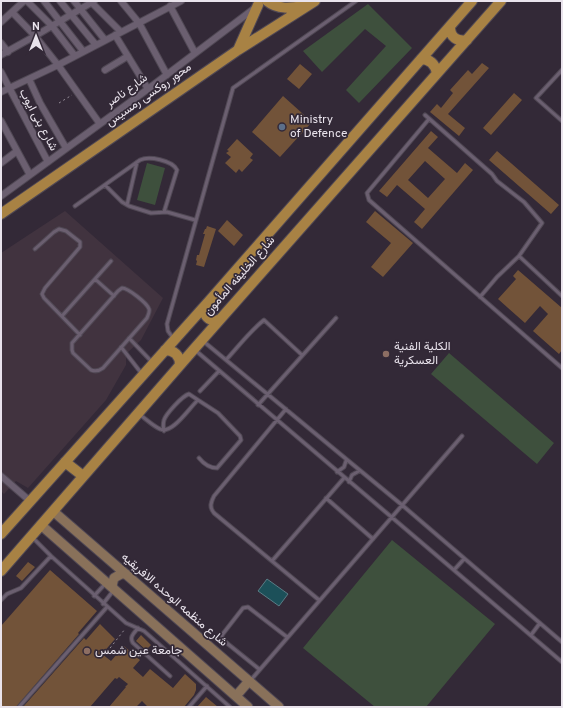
<svg xmlns="http://www.w3.org/2000/svg" width="563" height="708" font-family="Overpass,Vazirmatn,sans-serif">
	<rect width="100%" height="100%" fill="#332937"/>
	<path fill="#41333f" d="M 65,211 L 163,298 L 141,340 L 126,354 L 126,365 L 106,400 L 28,488 L 16,481 L 4,494 L 1,491 L 1,253 Z"/>
	<path fill="#3e503d" d="M 368,4 L 412,48 L 359,103 L 346,90 L 386,46 L 365,29 L 322,72 L 303,51 Z
		M 147,163 L 165,168 L 155,205 L 137,200 Z
		M 449,353 L 554,443 L 537,464 L 431,374 Z
		M 392,540 L 495,624 L 426,707 L 375,707 L 303,648 Z"/>
	<path fill="#1c5059" stroke="#5a7c85" d="M 267,579 L 288,594 L 279,606 L 258,591 Z"/>
	<path fill="#725339" fill-rule="evenodd" d="M 482,63 L 489,68 L 448,114 L 465,128 L 459,136 L 430,112 L 437,104 L 441,108 L 453,93 L 450,90 L 468,70 L 472,74 Z
		M 300,64 L 312,74 L 299,89 L 287,79 Z
		M 514,93 L 522,100 L 491,135 L 483,128 Z
		M 283,96 L 312,122 L 280,157 L 252,132 Z
		M 431,131 L 438,137 L 428,148 L 457,173 L 465,163 L 473,170 L 422,229 L 414,222 L 425,209 L 397,185 L 387,197 L 379,191 ZM 425,161 L 445,179 L 428,198 L 408,180 Z
		M 237,139 L 253,154 L 250,158 L 253,160 L 242,172 L 239,169 L 236,173 L 225,163 L 231,157 L 226,153 L 229,151 L 227,150 Z
		M 497,151 L 559,205 L 551,214 L 489,160 Z
		M 375,211 L 413,243 L 383,277 L 371,267 L 391,243 L 366,222 Z
		M 227,220 L 243,235 L 234,246 L 218,231 Z
		M 207,226 L 216,229 L 204,267 L 196,265 L 197,261 L 196,260 L 197,255 L 199,255 L 205,234 L 203,234 L 205,229 L 206,229 Z
		M 518,270 L 562,308 L 562,350 L 559,354 L 533,331 L 548,314 L 540,306 L 525,323 L 498,299 L 516,279 L 513,276 Z
		M 28,562 L 35,567 L 22,581 L 16,576 Z
		M 50,570 L 97,611 L 78,633 L 79,634 L 16,707 L 1,707 L 1,626 Z
		M 100,624 L 115,639 L 102,654 L 111,661 L 124,646 L 140,660 L 133,668 L 143,677 L 150,669 L 173,688 L 185,674 L 196,684 L 196,690 L 194,695 L 184,707 L 148,707 L 142,701 L 136,707 L 109,707 L 126,687 L 125,687 L 128,684 L 119,677 L 117,679 L 115,678 L 90,707 L 23,707 L 84,638 L 86,640 Z
		M 141,635 L 151,645 L 146,650 L 136,641 Z
		M 206,697 L 218,707 L 197,707 Z"/>
	<g fill="none" stroke-linecap="round" stroke-linejoin="round">
		<g stroke="#504854" stroke-width="5">
			<path id="lane" d="M 562,70 L 536,98 L 562,121
				M 425,115 L 492,174 L 497,181 L 524,202 L 542,223 L 519,256 L 497,277 L 480,297
				M 429,119 L 367,193 L 369,200 L 562,368
				M 105,185 L 122,202 L 129,206 L 151,213 L 167,212 L 195,220
				M 127,205 L 137,162
				M 75,206 L 140,160 C 149,156 172,160 177,170 L 164,212
				M 35,249 L 54,232 L 59,229 L 66,231 L 80,242 L 80,247 L 45,288 L 42,294 L 44,298 L 80,335
				M 519,256 L 562,296
				M 95,279 L 114,296
				M 122,288 C 128,288 147,303 149,309 C 150,312 148,315 147,318 L 103,368 C 99,371 96,372 91,370 L 73,353 L 72,350 L 72,343 L 118,291 Z
				M 62,316 L 111,261
				M 129,338 L 152,362
				M 173,338 L 168,331 L 167,324 L 233,88 L 356,1
				M 203,341 L 402,505 L 562,642
				M 121,347 L 142,374
				M 195,350 L 562,662
				M 226,360 C 238,347 250,331 264,320 L 302,355
				M 200,391 L 219,371
				M 258,405 L 336,318
				M 286,409 L 214,496 C 211,502 209,507 214,513 L 319,600
				M 139,414 C 146,419 153,426 160,429 C 172,435 189,408 198,400 L 218,413 L 240,436 L 241,440 L 217,468 C 209,468 203,463 199,458
				M 164,431 C 163,427 163,424 164,420 C 166,414 182,396 189,394 L 198,400
				M 337,472 L 344,467 L 346,461
				M 349,482 L 352,475 L 359,471
				M 326,498 L 373,539
				M 32,537 L 51,556 L 126,623 L 144,631 L 230,707
				M 272,561 L 344,478
				M 454,570 L 464,559
				M 94,596 L 105,584
				M 1,600 L 7,594 L 21,588 L 51,556
				M 103,604 L 113,591
				M 138,628 C 134,633 129,637 133,643 L 170,676
				M 531,635 L 540,623
				M 259,669 L 223,640 L 222,635 L 243,608 L 248,607 L 287,637
				M 250,681 L 462,436
				M 19,707 L 107,607
				M 189,707 L 207,686"/>
		</g>
		<g stroke="#504854" stroke-width="8">
			<path id="street" d="M 27,1 L 52,26 L 75,56
				M 44,1 L 83,51
				M 60,1 L 96,45
				M 74,1 L 105,40
				M 90,1 L 121,32
				M 121,1 L 139,23 L 167,75
				M 170,6 L 195,53
				M 12,12 L 35,36 L 58,65 L 100,124
				M 1,22 L 24,1
				M 115,35 L 148,89
				M 1,43 L 8,52
				M 1,55 L 35,36 L 94,1
				M 105,70 L 128,56
				M 1,72 L 48,162
				M 29,79 L 40,103 L 66,148
				M 1,92 L 58,65 L 181,1
				M 1,121 L 30,175
				M 1,163 L 17,151
				M 1,196 L 148,89 L 255,8
				M 1,476 L 30,501"/>
		</g>
		<g stroke="#504854" stroke-width="11">
			<path id="secondary" d="M 53,511 L 279,707
				M 41,525 L 248,707
				M 114,589 L 112,586 L 114,578 L 121,574 L 126,574
				M 236,696 L 249,681"/>
		</g>
		<g stroke="#504854" stroke-width="12">
			<path id="primary" d="M 267,1 C 278,10 291,8 304,6
				M 450,27 C 450,37 457,42 467,40
				M 238,50 L 258,5
				M 421,59 C 430,59 435,64 437,73
				M 1,214 L 238,50 L 315,1
				M 205,306 C 203,316 209,322 219,320
				M 165,350 C 174,350 180,355 180,365
				M 65,462 L 83,476
				M 1,534 L 210,300 L 472,1
				M 1,571 L 194,349 L 501,1"/>
		</g>
		<path stroke="#938c97" stroke-width="1" stroke-dasharray="2 3" stroke-linecap="butt" d="M 59,103 L 72,95
			M 107,652 L 125,629"/>
		<use href="#lane" stroke="#6b5f70" stroke-width="3"/>
		<use href="#street" stroke="#6b5f70" stroke-width="6"/>
		<use href="#secondary" stroke="#89715a" stroke-width="9"/>
		<use href="#primary" stroke="#a88244" stroke-width="10"/>
	</g>
	<circle fill="#5c6f8a" stroke="#332937" stroke-width="1.5" cx="282" cy="127" r="4"/>
	<g fill="#8d6e63" stroke="#332937" stroke-width="1.5">
		<circle cx="386" cy="354" r="4"/>
		<circle cx="87" cy="651" r="4"/>
	</g>
	<g text-anchor="middle" dominant-baseline="central" stroke-width="3.5" stroke-linejoin="round" paint-order="stroke">
		<g font-size="12" fill="#e9e3ec" stroke="#332937">
			<text transform="translate(127 91) rotate(-36)">شارع ناصر</text>
			<text transform="translate(149 95) rotate(-35)">محور روكسى رمسيس</text>
			<text transform="translate(38 120) rotate(62)">شارع بنى ايوب</text>
			<text transform="translate(240 276) rotate(-49)">شارع الخليفه المأمون</text>
			<text transform="translate(174 600) rotate(41)">شارع منظمه الوحده الافريقيه</text>
		</g>
		<g font-size="12" fill="#e9e3ec" stroke="#332937" text-anchor="start">
			<text x="290" y="120">Ministry<tspan x="290" dy="14">of Defence</tspan></text>
			<text x="394" y="347">الكلية الفنية<tspan x="394" dy="14">العسكرية</tspan></text>
			<text x="95" y="651">جامعة عين شمس</text>
		</g>
	</g>
	<rect width="563" height="708" fill="none" stroke="#e9e3ec" stroke-width="4"/>
	<g transform="translate(36 36)" stroke="#332937" stroke-width="3" paint-order="stroke">
	<path d="M0-3L7 15L0 10L-7 15Z" fill="#e9e3ec"/>
	<text y="-6" font-size="11" font-weight="bold" text-anchor="middle" fill="#e9e3ec">N</text>
	</g>
</svg>
